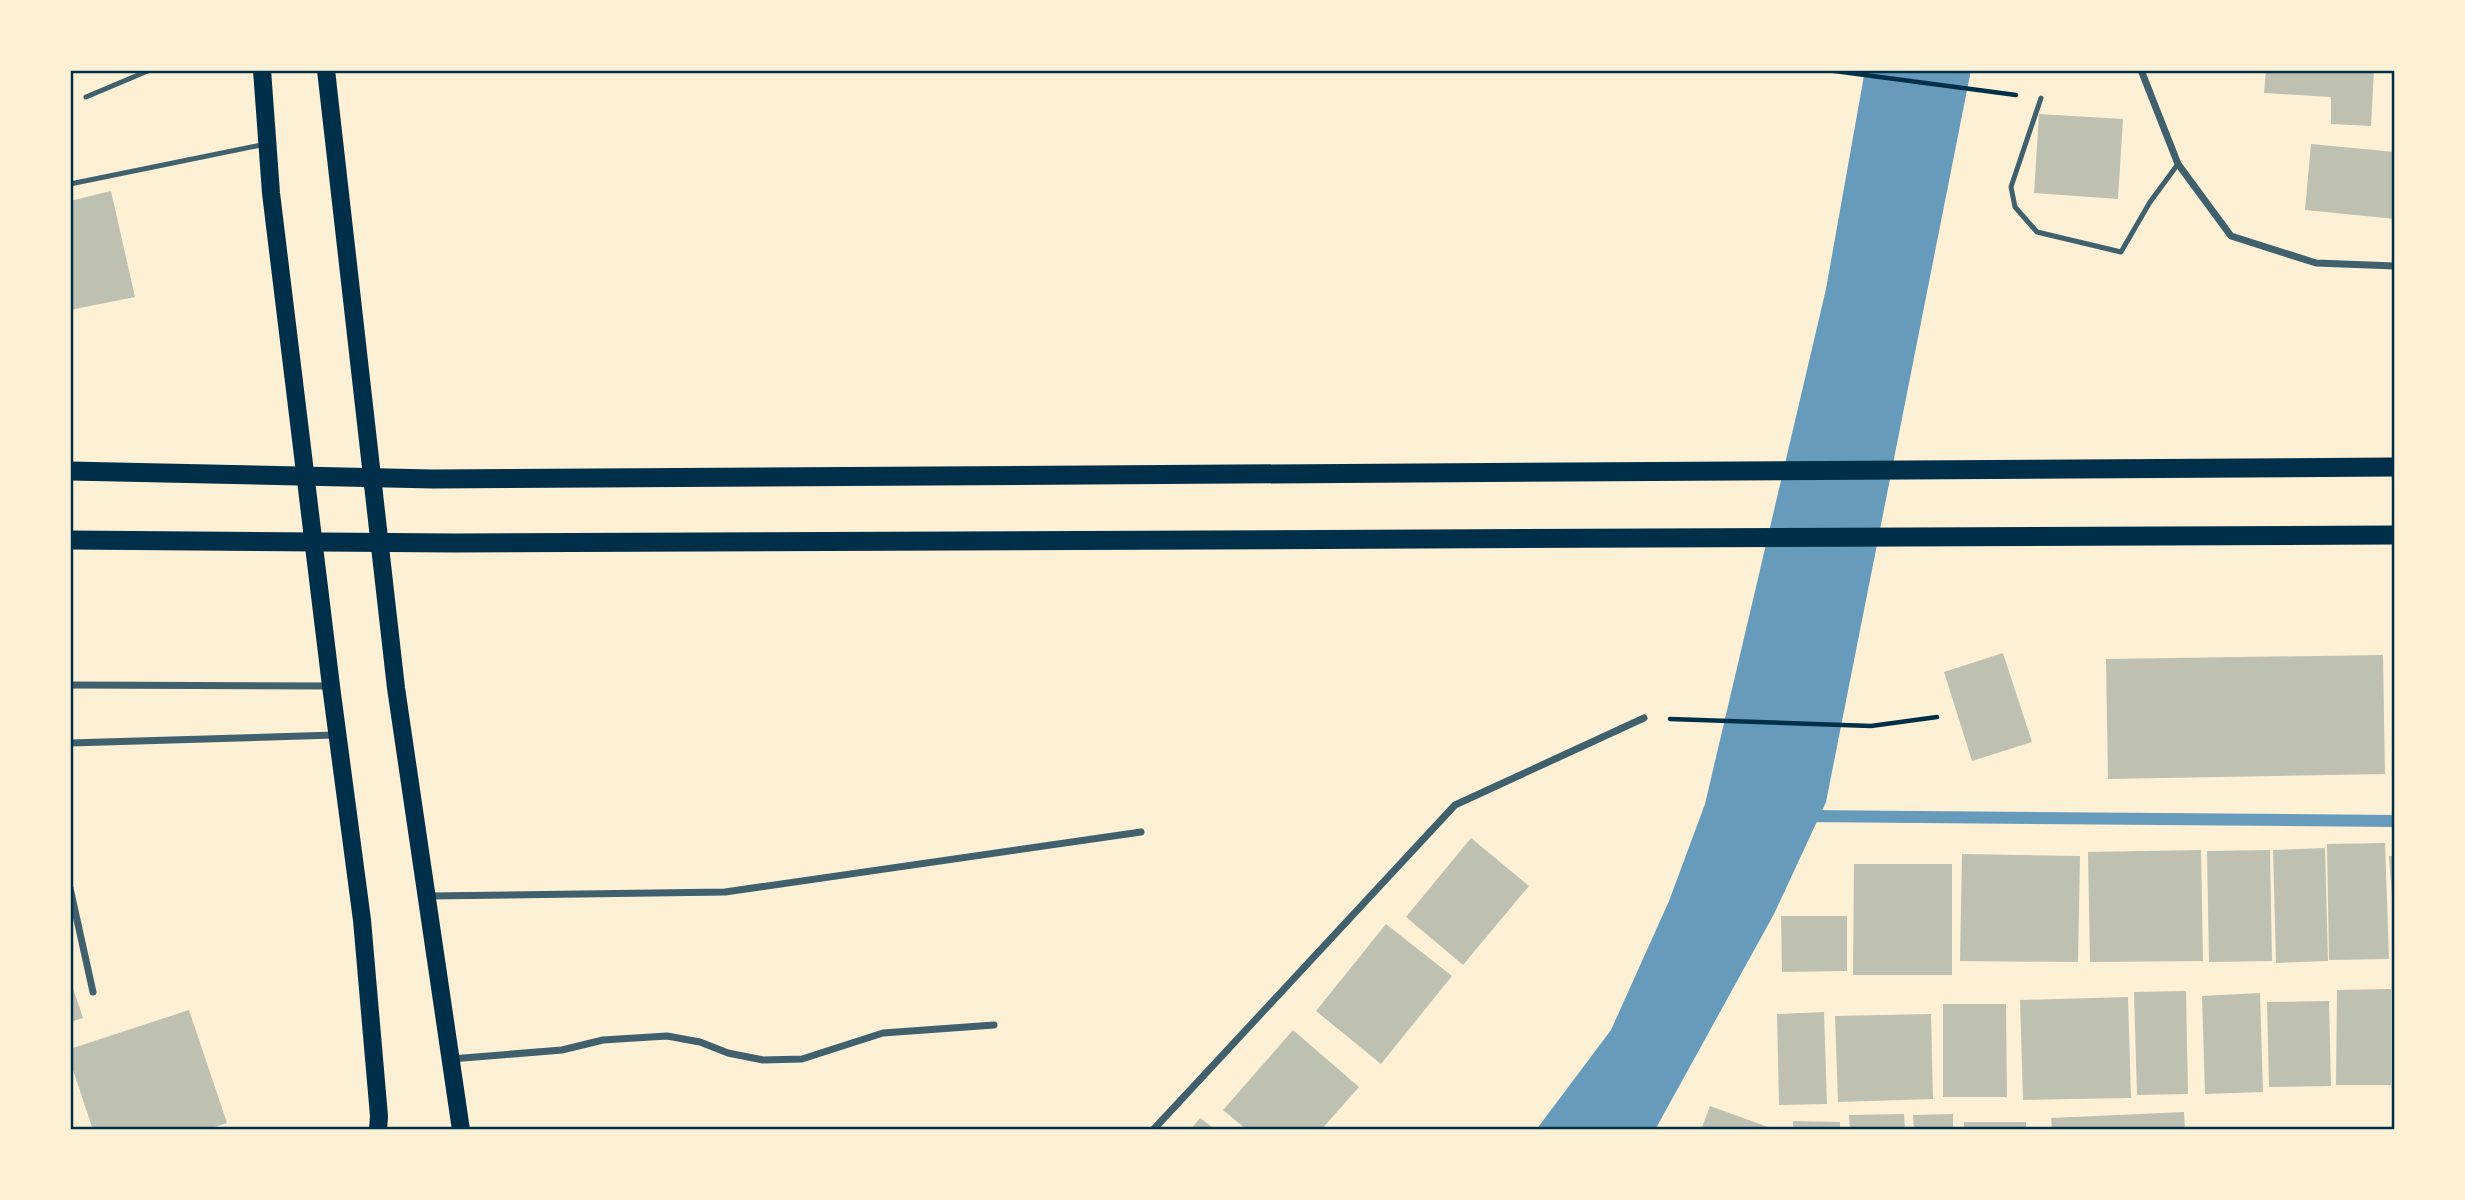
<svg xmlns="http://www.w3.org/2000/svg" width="2465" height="1200" font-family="Commissioner,sans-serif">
	<rect width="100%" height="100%" fill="#fdf0d5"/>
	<path fill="#669bbc" d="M 1865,70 L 1971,70 L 1826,802 L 1774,914 L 1655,1130 L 1536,1130 L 1611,1030 L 1669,901 L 1705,804 L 1826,289 Z"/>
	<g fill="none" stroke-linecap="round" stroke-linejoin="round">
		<path stroke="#669bbc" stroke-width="12" d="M 1804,816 L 2395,821"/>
	</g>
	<path fill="#bec0b2" d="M 2266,70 L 2374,70 L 2371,126 L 2331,124 L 2331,97 L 2264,93 Z
		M 2039,114 L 2123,119 L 2118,199 L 2034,193 Z
		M 2311,144 L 2395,152 L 2395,219 L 2305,210 Z
		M 111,191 L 135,297 L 70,310 L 70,201 Z
		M 2003,653 L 2032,742 L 1972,761 L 1944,672 Z
		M 2383,655 L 2385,774 L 2108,779 L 2106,659 Z
		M 1471,838 L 1529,886 L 1463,965 L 1406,917 Z
		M 2385,843 L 2389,959 L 2329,960 L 2327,844 Z
		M 2325,848 L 2328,961 L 2276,963 L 2273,850 Z
		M 2201,850 L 2203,961 L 2090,962 L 2088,852 Z
		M 2270,850 L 2272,961 L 2209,962 L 2207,851 Z
		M 1962,854 L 2080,856 L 2078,962 L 1960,961 Z
		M 2389,856 L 2395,856 L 2395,910 L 2393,910 Z
		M 1854,864 L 1952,864 L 1952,975 L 1853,975 Z
		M 1781,916 L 1847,916 L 1847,971 L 1782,972 Z
		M 1386,924 L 1452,976 L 1381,1064 L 1316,1011 Z
		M 70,979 L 83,1018 L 70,1022 Z
		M 2391,989 L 2391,1085 L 2336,1085 L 2337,990 Z
		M 2186,991 L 2188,1094 L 2137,1095 L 2134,992 Z
		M 2260,993 L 2263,1092 L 2205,1094 L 2202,996 Z
		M 2128,997 L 2131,1098 L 2023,1100 L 2020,1000 Z
		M 2329,1001 L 2331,1086 L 2269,1087 L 2267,1002 Z
		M 1943,1004 L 2006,1004 L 2007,1097 L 1943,1097 Z
		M 189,1010 L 227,1123 L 205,1130 L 93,1130 L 70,1061 L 70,1049 Z
		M 1824,1012 L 1827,1104 L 1779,1105 L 1777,1014 Z
		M 1931,1014 L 1933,1099 L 1838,1102 L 1835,1016 Z
		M 1293,1030 L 1359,1087 L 1321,1130 L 1247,1130 L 1223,1110 Z
		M 1710,1106 L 1768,1127 L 1767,1130 L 1701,1130 Z
		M 2184,1112 L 2185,1130 L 2052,1130 L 2051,1118 Z
		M 1904,1114 L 1905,1130 L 1850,1130 L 1849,1115 Z
		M 1953,1114 L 1953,1130 L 1914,1130 L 1913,1115 Z
		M 1200,1118 L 1216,1130 L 1190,1130 Z
		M 1793,1121 L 1840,1122 L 1840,1130 L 1793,1130 Z
		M 1964,1122 L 2026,1122 L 2026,1130 L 1964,1130 Z"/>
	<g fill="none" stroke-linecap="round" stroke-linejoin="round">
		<path stroke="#003049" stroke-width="4.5" d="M 1827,70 L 2016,95
			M 1670,719 L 1871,726 L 1937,717"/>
		<path stroke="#3f606c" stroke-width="5" d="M 86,97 L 150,70
			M 2041,98 L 2011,187 L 2015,207 L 2037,232 L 2121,252 L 2150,202 L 2178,164
			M 70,184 L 266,144"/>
		<path stroke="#3f606c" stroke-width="7" d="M 2141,70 L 2178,164 L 2231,236 L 2316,263 L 2395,266
			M 70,685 L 330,686
			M 70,743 L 335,735
			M 70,888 L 93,992
			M 428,896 L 725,892 L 1141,832
			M 451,1059 L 562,1050 L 603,1040 L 667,1036 L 700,1042 L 728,1053 L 763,1060 L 802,1059 L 883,1033 L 994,1025
			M 1153,1130 L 1455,805 L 1644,718"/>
		<path stroke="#003049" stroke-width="18" d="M 262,70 L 271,193 L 331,686 L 362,920 L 379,1116 L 378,1130
			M 326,70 L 396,688 L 461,1130"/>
		<path stroke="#003049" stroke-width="19" d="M 70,471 L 433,479 L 2395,467
			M 70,540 L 455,543 L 2395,535"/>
	</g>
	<rect width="2465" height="1200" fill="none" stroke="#fdf0d5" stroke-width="144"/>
	<rect x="72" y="72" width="2321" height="1056" fill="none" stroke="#003049" stroke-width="2.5"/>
</svg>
